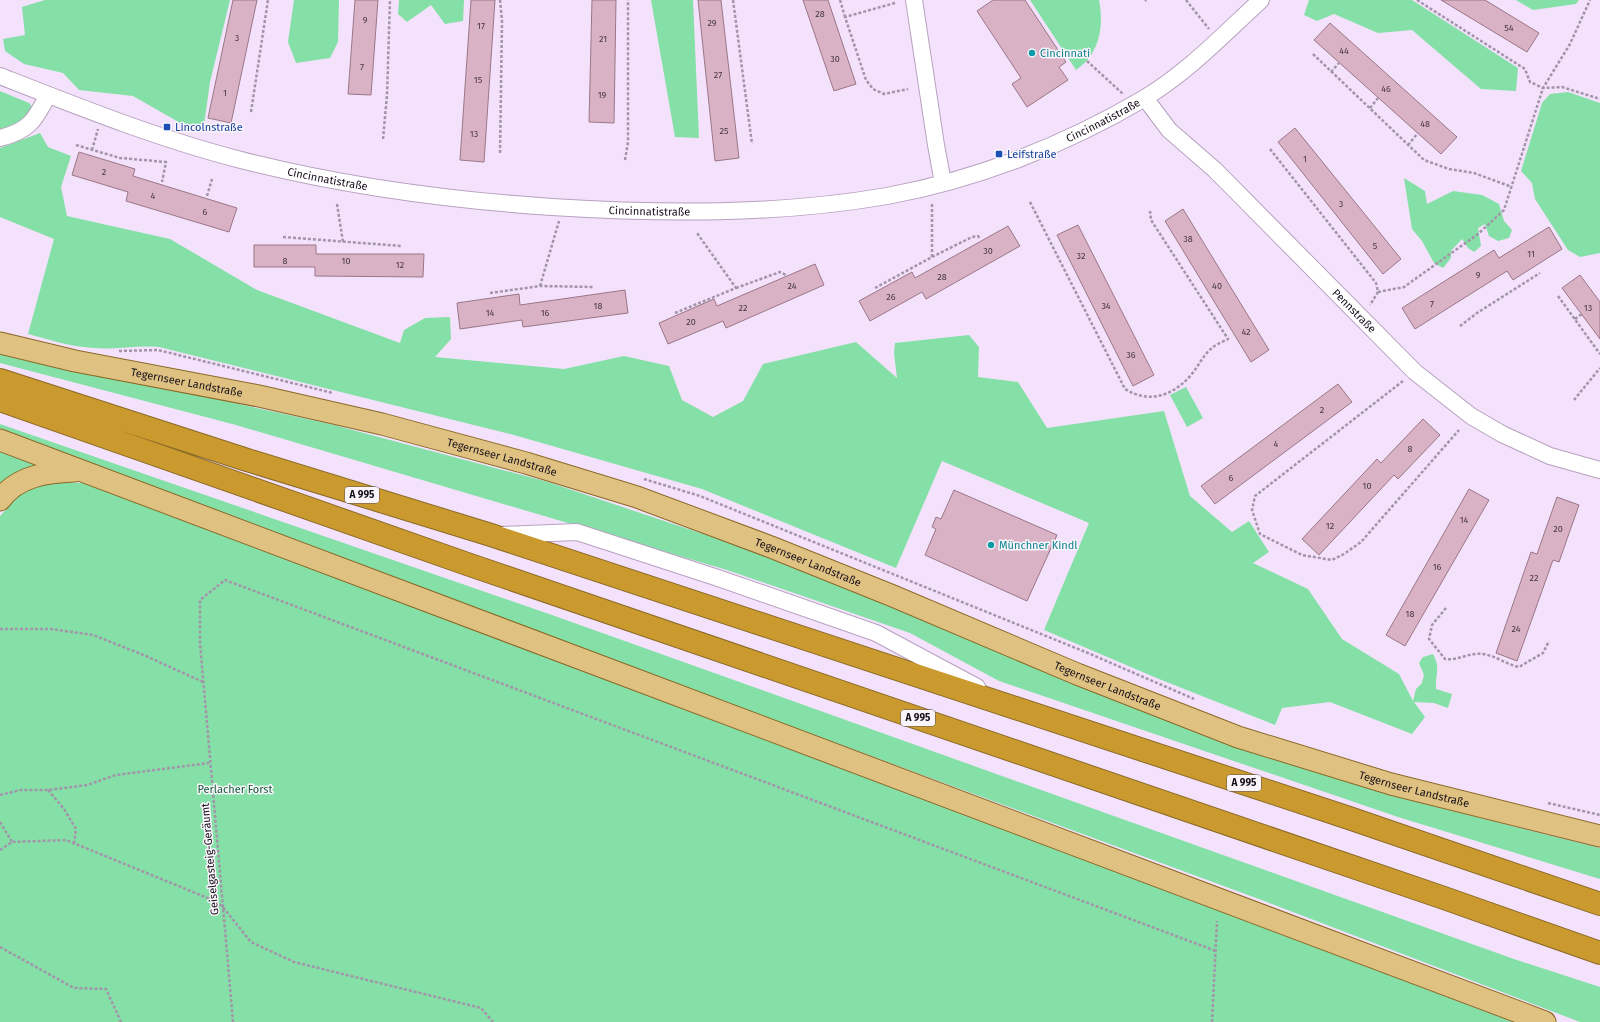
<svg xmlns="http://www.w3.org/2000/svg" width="1600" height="1022" font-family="'Fira Sans',sans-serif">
	<rect width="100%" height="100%" fill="#f4e2fc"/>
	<path fill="#84e0a7" d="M 45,0 L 230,0 L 210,82 L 204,125 L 182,124 L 133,96 L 79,90 L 63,73 L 24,64 L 5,51 L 3,39 L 25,35 L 22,7 Z
		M 294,0 L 339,0 L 338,42 L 330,58 L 296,63 L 288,42 Z
		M 399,0 L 464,0 L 463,21 L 445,24 L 431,5 L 407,22 L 398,14 Z
		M 651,0 L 693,0 L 699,138 L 675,137 Z
		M 1030,0 L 1099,0 C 1104,26 1100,54 1076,70 Z
		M 1309,0 L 1412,0 L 1518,68 L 1516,91 L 1481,89 L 1412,30 L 1378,33 L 1334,14 L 1317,21 L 1304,15 Z
		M 1516,0 L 1579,0 L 1576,4 L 1533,10 Z
		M 0,91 L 29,103 L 34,109 L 27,121 L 0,132 Z
		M 1568,92 L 1600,103 L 1600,253 L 1580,257 L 1568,250 L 1535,199 L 1532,183 L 1521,171 L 1542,103 L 1550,94 Z
		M 40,133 L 48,147 L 71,156 L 61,187 L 67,216 L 170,239 L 257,290 L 400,343 L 404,330 L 425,318 L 450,317 L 451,339 L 435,357 L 564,369 L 624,356 L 669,366 L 682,400 L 713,417 L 743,401 L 763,364 L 856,342 L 897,378 L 894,353 L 895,343 L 969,335 L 979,347 L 978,377 L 1018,382 L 1047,428 L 1164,411 L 1190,496 L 1232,532 L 1249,521 L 1269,552 L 1253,563 L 1308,589 L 1342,639 L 1399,674 L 1413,701 L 1416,689 L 1422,683 L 1424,675 L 1419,663 L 1423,657 L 1433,654 C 1441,669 1435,674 1436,689 L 1452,694 L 1448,708 L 1434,703 L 1414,702 L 1425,717 L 1412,734 L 1330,702 L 1282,708 L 1275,725 L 1159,679 L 1044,630 L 1089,523 L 942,461 L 896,568 L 702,489 L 514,435 L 159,347 C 137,345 116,350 94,348 C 72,347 50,340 28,334 L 54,239 L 0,217 L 0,148 Z
		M 1404,178 L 1425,191 L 1427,204 L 1453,191 L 1482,195 L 1499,204 L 1504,221 L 1512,230 L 1509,238 L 1498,241 L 1489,236 L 1485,224 L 1478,228 L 1481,246 L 1474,252 L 1468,248 L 1462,239 L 1451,251 L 1451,258 L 1443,268 L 1434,263 L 1422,241 L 1412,229 Z
		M 0,352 L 330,424 L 548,482 L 736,545 L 1231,742 L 1389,795 L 1600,848 L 1600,879 L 1398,817 L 999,681 L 910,633 L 727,570 L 236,425 L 0,363 Z
		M 1186,387 L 1203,418 L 1187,427 L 1170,395 Z
		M 0,424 L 552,615 L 1511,958 L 1600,987 L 1600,1022 L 1580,1022 L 1267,902 L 524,628 L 0,430 Z
		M 0,452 L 40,466 L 0,492 Z
		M 49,482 L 84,483 L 1513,1022 L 0,1022 L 0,516 L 22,492 Z"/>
	<path fill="#d9b3c5" stroke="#9a7687" d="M 233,0 L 257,0 L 231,123 L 208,118 Z
		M 355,0 L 378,0 L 371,95 L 348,94 Z
		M 471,0 L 495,0 L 484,162 L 460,160 Z
		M 592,0 L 616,0 L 614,123 L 589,122 Z
		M 698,0 L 721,0 L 739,158 L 715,161 Z
		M 803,0 L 828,0 L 856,84 L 834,91 Z
		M 993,0 L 1025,0 L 1066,62 L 1059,67 L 1068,80 L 1027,107 L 1012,84 L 1021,78 L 977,11 Z
		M 1441,0 L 1485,0 L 1539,33 L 1527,52 Z
		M 1330,23 L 1457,137 L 1441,154 L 1314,40 Z
		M 1295,128 L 1401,259 L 1383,274 L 1278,142 Z
		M 79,152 L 135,169 L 133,176 L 237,208 L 229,232 L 126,201 L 128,192 L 72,175 Z
		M 1183,209 L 1269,350 L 1251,362 L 1165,221 Z
		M 1078,225 L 1154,375 L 1133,386 L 1057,235 Z
		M 1008,226 L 1020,246 L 926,299 L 922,292 L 870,321 L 859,301 L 912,272 L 915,278 Z
		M 1549,227 L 1562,249 L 1513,280 L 1507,271 L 1415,329 L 1402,308 L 1494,250 L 1499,258 Z
		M 254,245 L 316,245 L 316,254 L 424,254 L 423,277 L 315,276 L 315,267 L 254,267 Z
		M 815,264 L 824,285 L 726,328 L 723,321 L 668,344 L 659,323 L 714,299 L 717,306 Z
		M 1580,275 L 1600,302 L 1600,339 L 1562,288 Z
		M 625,290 L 628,313 L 523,327 L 522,320 L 460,329 L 457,303 L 519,294 L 520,305 Z
		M 1338,384 L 1352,402 L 1215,504 L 1201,486 Z
		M 1423,419 L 1440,435 L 1398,479 L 1394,475 L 1319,555 L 1302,539 L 1377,459 L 1381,463 Z
		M 1469,489 L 1489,500 L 1405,646 L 1386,635 Z
		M 954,490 L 1057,535 L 1027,601 L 925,555 L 936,529 L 932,527 L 936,517 L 941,519 Z
		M 1557,497 L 1579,505 L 1559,562 L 1553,560 L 1517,661 L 1496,653 L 1531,552 L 1537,554 Z"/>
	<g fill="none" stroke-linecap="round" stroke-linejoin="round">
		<g stroke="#b6a1bf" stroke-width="18">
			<g id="minor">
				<path d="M 914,0 L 936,145 L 943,183"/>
				<path id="s1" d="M 0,76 C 79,107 159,139 241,160 C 343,186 447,200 552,207 C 663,214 777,215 887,196 C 976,180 1065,145 1143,99 C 1187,73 1224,34 1261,0"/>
				<path id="s2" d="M 1145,98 L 1169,130 L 1215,170 L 1415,372 L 1471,416 L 1502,434 L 1550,456 L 1600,470"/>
				<path d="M 0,138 C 29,131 35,120 48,95"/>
				<path d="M 501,535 L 577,532 L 718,578 L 876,633 L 977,687"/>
			</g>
		</g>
		<g stroke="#8b6927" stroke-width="23">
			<g id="major">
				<path id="s3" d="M 0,343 L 75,361 L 259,396 L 382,424 L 526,463 L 637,497 L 771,547 L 893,596 L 1077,674 L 1238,737 L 1391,784 L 1600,836"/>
				<path d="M 0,440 L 1545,1022"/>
				<path d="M 0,500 C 17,476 47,472 75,471"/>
			</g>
		</g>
		<g stroke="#8b6927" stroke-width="24">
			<path id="highway" d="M 0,380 L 244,459 L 491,535 L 1349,818 L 1600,904
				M 0,400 L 470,565 L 1444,898 L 1600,953"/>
		</g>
		<path stroke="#a394a9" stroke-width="2.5" stroke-dasharray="3 2" stroke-linecap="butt" d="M 500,0 L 502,21 L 500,153
			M 733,0 L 752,144
			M 840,0 L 845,17
			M 1186,0 L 1209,29
			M 1417,0 L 1525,69 L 1530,82 L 1543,88 L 1562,87 L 1600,99
			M 1145,1 L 1146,0
			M 895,3 L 845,17 L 866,80 L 873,89 L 884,94 L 908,89
			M 1313,54 L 1424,160 L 1449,169 L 1474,173 L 1512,187
			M 1087,61 L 1123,94
			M 1331,72 L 1339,63
			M 1370,108 L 1378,98
			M 251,112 L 268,0
			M 383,139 L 387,95 L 390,0
			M 76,145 L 120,158 L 166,162 L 162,182
			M 1408,145 L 1418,133
			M 1270,149 L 1376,283 L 1378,292 L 1370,305
			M 92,150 L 98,129
			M 625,160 L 628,142 L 628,0
			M 207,196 L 212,179
			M 1030,202 L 1125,389 C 1149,404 1173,396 1191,375 C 1198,367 1203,355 1212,348 C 1216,344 1223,342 1228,339 L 1151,220 L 1150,211
			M 337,204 L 343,242
			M 283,237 L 402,246
			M 932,257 L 972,237 L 978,236 L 980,239
			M 540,286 L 559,221
			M 736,288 L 780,272 L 786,275
			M 875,288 L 932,257 L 932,202
			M 1378,292 L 1404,287 L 1478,234 L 1504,210 L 1543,88 L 1570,44 L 1590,0
			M 490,293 L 540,286 L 593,287
			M 1558,296 L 1600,354
			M 675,313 L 736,288 L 697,233
			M 1575,319 L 1582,314
			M 1460,326 L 1477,313 L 1540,273
			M 119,351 L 158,350 L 333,393
			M 1403,381 L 1255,496 L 1252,510 L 1260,534 L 1302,555 L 1332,560 L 1344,554 L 1361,542 L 1459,430
			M 1574,400 L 1600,368
			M 644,479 L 700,496 L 1088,653 L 1194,699
			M 1446,608 L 1432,625 L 1429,639 L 1445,659 C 1458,661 1469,652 1483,654 C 1496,656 1506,664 1519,667 L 1543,653 L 1549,641
			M 0,629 L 51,629 L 93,635 L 146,656 L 203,682
			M 48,790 L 64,809 L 76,829 L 74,844
			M 0,795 L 21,790 L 48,790 L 87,785 L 116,775 L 209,763
			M 1548,803 L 1600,815
			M 0,822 L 12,842
			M 0,850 L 12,842 L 66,840 L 215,901 L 222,906 L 251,942 L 294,962 L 481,1008 L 493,1022
			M 0,947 L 74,988 L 106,989 L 121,1022
			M 233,1022 L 200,643 L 200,600 L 225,580 L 1216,951
			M 1212,1022 L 1217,921"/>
		<use href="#minor" stroke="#fff" stroke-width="16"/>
		<use href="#major" stroke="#dfc282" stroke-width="21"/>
		<use href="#highway" stroke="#ca9a2e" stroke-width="22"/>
	</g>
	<g fill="#0f9aa8" stroke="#f9f5fb" stroke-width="1.5">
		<circle cx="1032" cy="53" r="4"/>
		<circle cx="991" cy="545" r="4"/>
	</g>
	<g fill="#1a4fb4" stroke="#f9f5fb" stroke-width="1.5">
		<rect x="163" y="123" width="8" height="8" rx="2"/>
		<rect x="995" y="150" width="8" height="8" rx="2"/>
	</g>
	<g text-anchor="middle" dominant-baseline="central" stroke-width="3" stroke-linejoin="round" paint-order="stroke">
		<g font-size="9" fill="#473744">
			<text x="820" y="14">28</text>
			<text x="365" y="20">9</text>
			<text x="712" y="23">29</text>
			<text x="481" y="26">17</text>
			<text x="1509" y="28">54</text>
			<text x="237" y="38">3</text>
			<text x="603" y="39">21</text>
			<text x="1344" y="51">44</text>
			<text x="835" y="59">30</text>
			<text x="362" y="67">7</text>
			<text x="718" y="75">27</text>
			<text x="478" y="80">15</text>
			<text x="1386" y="89">46</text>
			<text x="225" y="93">1</text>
			<text x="602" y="95">19</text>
			<text x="1425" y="124">48</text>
			<text x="724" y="131">25</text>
			<text x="474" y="134">13</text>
			<text x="1305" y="159">1</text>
			<text x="104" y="172">2</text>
			<text x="153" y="196">4</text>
			<text x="1341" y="204">3</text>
			<text x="205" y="212">6</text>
			<text x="1188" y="239">38</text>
			<text x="1375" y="246">5</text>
			<text x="988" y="251">30</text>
			<text x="1531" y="254">11</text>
			<text x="1081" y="256">32</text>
			<text x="285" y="261">8</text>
			<text x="346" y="261">10</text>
			<text x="400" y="265">12</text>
			<text x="1478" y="275">9</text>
			<text x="942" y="277">28</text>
			<text x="792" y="286">24</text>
			<text x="1217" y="286">40</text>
			<text x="891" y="297">26</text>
			<text x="1432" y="304">7</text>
			<text x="598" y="306">18</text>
			<text x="1106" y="306">34</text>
			<text x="743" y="308">22</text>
			<text x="1588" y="308">13</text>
			<text x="490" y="313">14</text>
			<text x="545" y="313">16</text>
			<text x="691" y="322">20</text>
			<text x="1246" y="332">42</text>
			<text x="1131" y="355">36</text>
			<text x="1322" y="410">2</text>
			<text x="1276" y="444">4</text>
			<text x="1410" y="449">8</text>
			<text x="1231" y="478">6</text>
			<text x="1367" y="486">10</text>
			<text x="1464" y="520">14</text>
			<text x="1330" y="526">12</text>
			<text x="1558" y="529">20</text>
			<text x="1437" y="567">16</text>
			<text x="1534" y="578">22</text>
			<text x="1410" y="614">18</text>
			<text x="1516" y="629">24</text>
		</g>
		<g fill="#f9f5fb" stroke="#5a535d" stroke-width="1">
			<rect x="345" y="487" width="34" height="16" rx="3"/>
			<rect x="901" y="710" width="34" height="16" rx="3"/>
			<rect x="1227" y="775" width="34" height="16" rx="3"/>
		</g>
		<g font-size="10" font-weight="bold" fill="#160e19">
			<text x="362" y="495">A 995</text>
			<text x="918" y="718">A 995</text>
			<text x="1244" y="783">A 995</text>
		</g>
		<g font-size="11" fill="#0d838f" stroke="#f9f5fb" text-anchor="start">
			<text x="1040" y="53">Cincinnati</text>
			<text x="999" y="545">Münchner Kindl</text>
		</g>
		<g font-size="11" fill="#160e19" stroke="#f9f5fb">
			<text stroke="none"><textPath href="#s1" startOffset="1136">Cincinnatistraße</textPath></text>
			<text stroke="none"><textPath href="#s1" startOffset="344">Cincinnatistraße</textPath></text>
			<text stroke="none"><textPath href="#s1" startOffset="668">Cincinnatistraße</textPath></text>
			<text stroke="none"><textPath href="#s2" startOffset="299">Pennstraße</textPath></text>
			<text stroke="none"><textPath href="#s3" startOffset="191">Tegernseer Landstraße</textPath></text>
			<text stroke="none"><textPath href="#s3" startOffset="515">Tegernseer Landstraße</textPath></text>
			<text stroke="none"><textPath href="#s3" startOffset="839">Tegernseer Landstraße</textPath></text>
			<text stroke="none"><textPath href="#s3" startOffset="1163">Tegernseer Landstraße</textPath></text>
			<text stroke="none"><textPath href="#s3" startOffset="1487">Tegernseer Landstraße</textPath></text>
			<text transform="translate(210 859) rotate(-95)">Geiselgasteig-Geräumt</text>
		</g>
		<g font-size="11" fill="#164399" stroke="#f9f5fb" text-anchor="start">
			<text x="175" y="127">Lincolnstraße</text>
			<text x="1007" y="154">Leifstraße</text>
		</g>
		<g font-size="11" fill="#0e5b35" stroke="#f9f5fb">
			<text x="235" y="789">Perlacher Forst</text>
		</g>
	</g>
</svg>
